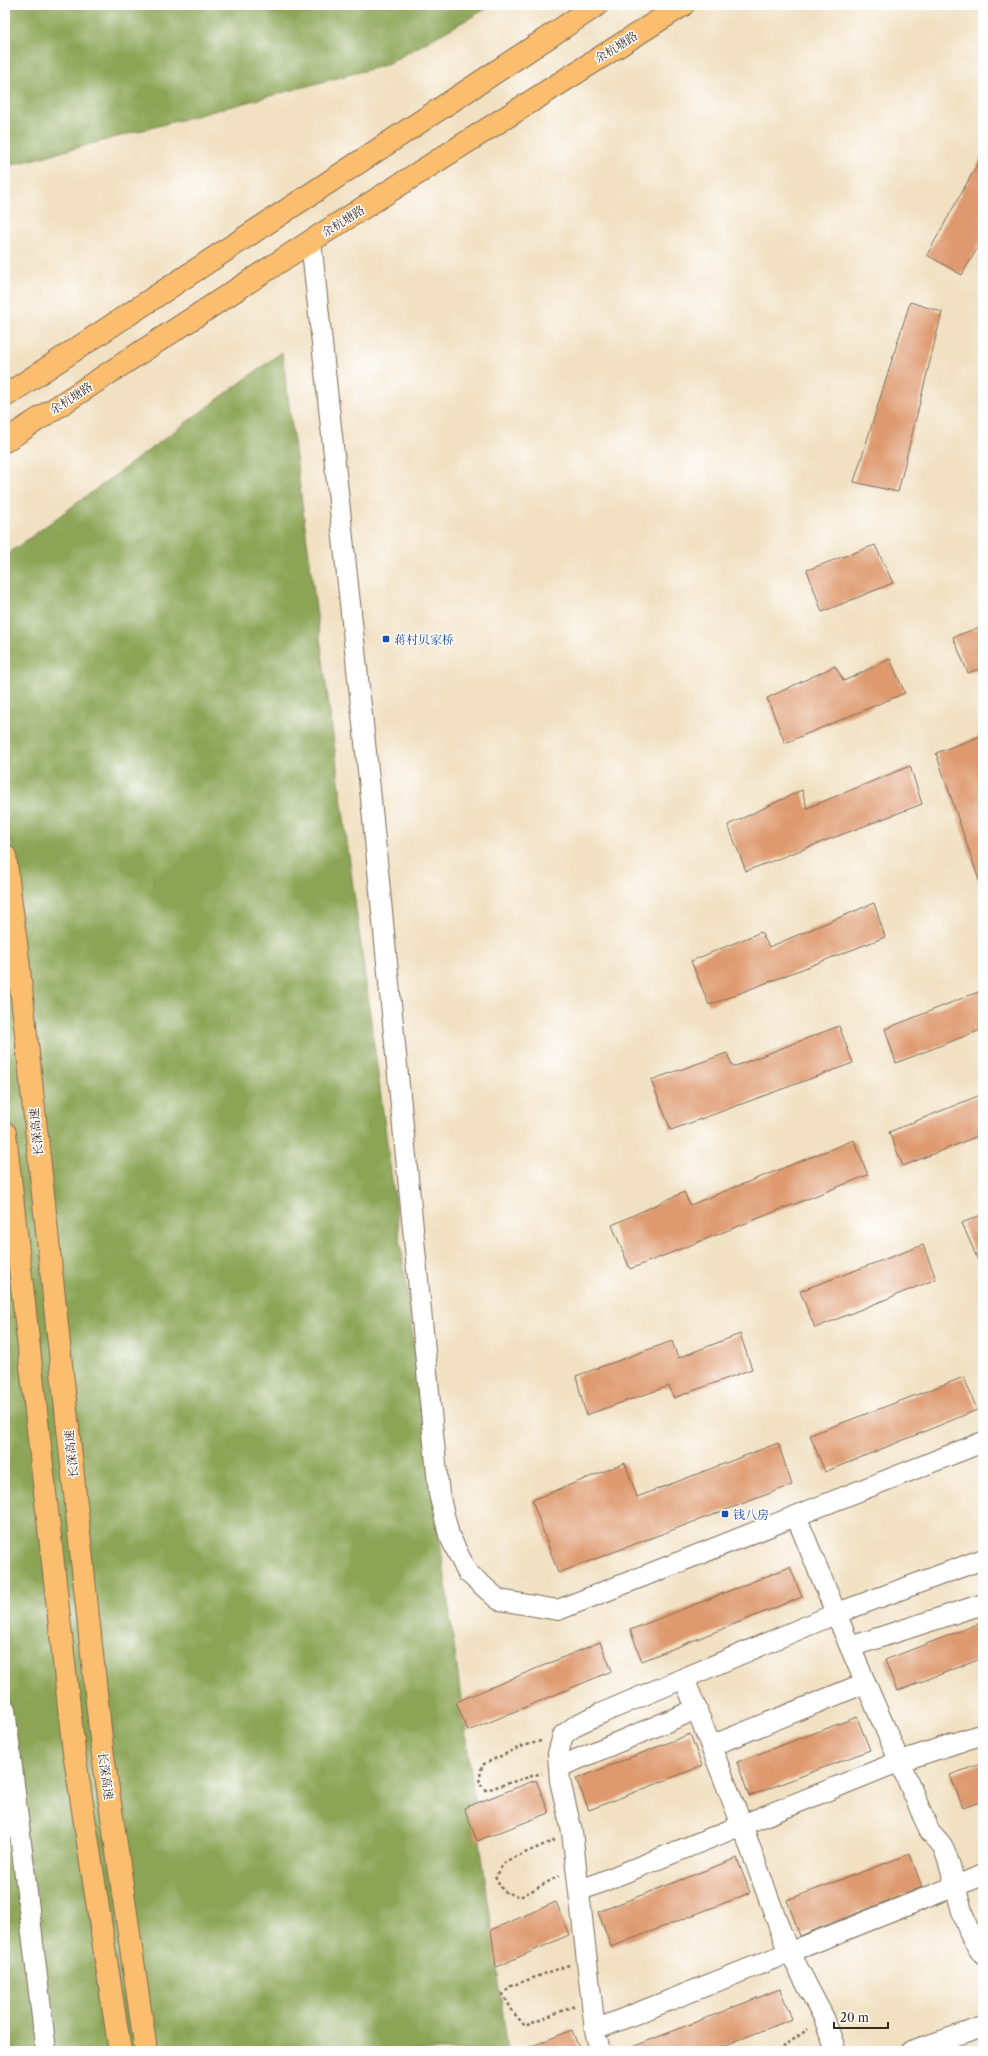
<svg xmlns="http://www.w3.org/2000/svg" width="988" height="2056" font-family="'Libre Caslon Text','Noto Serif SC',serif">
	<rect width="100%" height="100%" fill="#fff"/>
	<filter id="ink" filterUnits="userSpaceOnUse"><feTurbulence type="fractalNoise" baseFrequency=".025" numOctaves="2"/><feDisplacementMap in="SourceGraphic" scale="8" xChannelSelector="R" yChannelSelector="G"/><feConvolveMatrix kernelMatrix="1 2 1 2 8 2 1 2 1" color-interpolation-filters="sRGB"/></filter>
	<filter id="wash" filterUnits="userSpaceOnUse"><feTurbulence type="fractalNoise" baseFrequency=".012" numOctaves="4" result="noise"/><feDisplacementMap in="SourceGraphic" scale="16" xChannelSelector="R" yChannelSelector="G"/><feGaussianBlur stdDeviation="0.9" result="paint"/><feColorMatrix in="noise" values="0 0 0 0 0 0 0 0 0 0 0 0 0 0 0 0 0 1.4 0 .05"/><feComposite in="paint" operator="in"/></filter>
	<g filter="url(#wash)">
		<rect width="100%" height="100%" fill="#f1e0c1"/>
		<path fill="#8ba455" stroke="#63673a" d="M 5,5 L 493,5 L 386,65 L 5,167 Z
			M 282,352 L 508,2051 L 5,2051 L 5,556 Z"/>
		<g id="blocks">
			<path fill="#de9a6e" d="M 983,154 L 983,238 L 962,275 L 927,255 Z
				M 910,302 L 942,312 L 898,492 L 854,482 Z
				M 875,545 L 893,583 L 822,612 L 807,570 Z
				M 983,626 L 983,667 L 968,673 L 953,637 Z
				M 890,659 L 905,693 L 785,743 L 767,698 L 835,666 L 844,681 Z
				M 983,735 L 983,885 L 981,886 L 936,753 Z
				M 910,766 L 922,804 L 746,871 L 728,825 L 802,790 L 807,808 Z
				M 874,903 L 885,937 L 709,1005 L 691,961 L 761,932 L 769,947 Z
				M 983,990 L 983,1029 L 896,1063 L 885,1029 Z
				M 839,1026 L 853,1063 L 671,1130 L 651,1080 L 727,1053 L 733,1067 Z
				M 983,1094 L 983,1134 L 903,1166 L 889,1132 Z
				M 854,1140 L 868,1175 L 630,1269 L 612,1225 L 684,1192 L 690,1205 Z
				M 983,1214 L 983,1272 L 962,1223 Z
				M 923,1245 L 936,1279 L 815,1328 L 800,1291 Z
				M 740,1334 L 752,1369 L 674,1398 L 669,1386 L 586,1415 L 576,1376 L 672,1341 L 678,1358 Z
				M 964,1377 L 977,1410 L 825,1472 L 810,1435 Z
				M 778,1443 L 792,1485 L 558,1573 L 532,1500 L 625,1463 L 637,1497 Z
				M 790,1567 L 802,1597 L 642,1661 L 630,1630 Z
				M 983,1622 L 983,1658 L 897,1691 L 885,1660 Z
				M 600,1642 L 612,1671 L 468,1731 L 456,1702 Z
				M 857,1717 L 870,1750 L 749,1796 L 737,1762 Z
				M 690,1734 L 702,1766 L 589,1810 L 576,1779 Z
				M 983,1763 L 983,1801 L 963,1808 L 950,1775 Z
				M 536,1780 L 549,1813 L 477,1841 L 464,1808 Z
				M 910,1854 L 922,1887 L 800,1936 L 787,1900 Z
				M 737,1858 L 750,1893 L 611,1947 L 598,1912 Z
				M 556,1902 L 569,1935 L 496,1967 L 491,1930 Z
				M 780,1989 L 792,2019 L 710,2051 L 622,2051 Z
				M 572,2030 L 580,2051 L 522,2051 L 522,2050 Z"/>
		</g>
	</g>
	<g filter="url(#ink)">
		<use href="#blocks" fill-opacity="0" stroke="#7b6a57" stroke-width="1"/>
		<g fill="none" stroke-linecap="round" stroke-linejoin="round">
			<g stroke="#7b6a57" stroke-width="22">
				<path id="minor" d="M 311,241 L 370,789 L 439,1494 L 449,1535 L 467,1572 L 499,1600 L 558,1610 L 983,1442
					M 796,1516 L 850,1647 L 929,1830 C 933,1836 941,1842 944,1849 C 958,1884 959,1924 983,1955
					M 850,1647 L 983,1604
					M 684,1678 L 742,1825 L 785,1943 L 824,2018 L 836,2051
					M 5,1709 L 46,2051
					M 711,1746 L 865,1683
					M 559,1767 L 697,1709
					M 579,1891 L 898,1762 L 983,1734
					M 595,2030 L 983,1875
					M 600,2051 L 595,2030 L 572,1832 L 560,1781 L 558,1754 L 563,1735 L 578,1724 L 602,1713 L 835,1614 L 983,1559
					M 911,2051 L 983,2027"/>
			</g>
			<g stroke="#7b6a57" stroke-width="24">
				<path id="major" d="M 5,396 L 597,5
					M 5,441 L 311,241 L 683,5"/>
			</g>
			<g stroke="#7b6a57" stroke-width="24">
				<path id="highway" d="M 5,856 L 18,959 L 102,1748 L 146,2051
					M 5,1133 L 74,1752 L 120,2051"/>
			</g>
			<path stroke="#7b6a57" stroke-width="2.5" stroke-dasharray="3 3" stroke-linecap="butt" d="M 541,1741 L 520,1747 L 482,1765 L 479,1783 L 486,1790 L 542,1773
				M 555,1840 L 506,1861 L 495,1876 L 503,1891 L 520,1897 L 559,1876
				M 569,1965 L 511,1986 L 503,1994 L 513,2012 L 525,2026 L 574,2006
				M 778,2051 L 808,2029"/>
			<use href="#minor" stroke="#fff" stroke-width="20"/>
			<use href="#major" stroke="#fbbd6e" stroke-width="22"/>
			<use href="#highway" stroke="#fbbd6e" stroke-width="22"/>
		</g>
	</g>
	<g fill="#1a4fb4" stroke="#fff" stroke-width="1.5">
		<rect x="382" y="635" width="8" height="8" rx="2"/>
		<rect x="721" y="1510" width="8" height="8" rx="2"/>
	</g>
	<g text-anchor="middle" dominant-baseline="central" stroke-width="3" stroke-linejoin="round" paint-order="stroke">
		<g font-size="12" fill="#3b2a1e" stroke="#fff">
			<text transform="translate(616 47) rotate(-32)">余杭塘路</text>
			<text transform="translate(343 221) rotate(-32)">余杭塘路</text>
			<text transform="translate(71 398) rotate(-33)">余杭塘路</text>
			<text transform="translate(36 1132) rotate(-96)">长深高速</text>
			<text transform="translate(71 1454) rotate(-96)">长深高速</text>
			<text transform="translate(106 1776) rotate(82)">长深高速</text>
		</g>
		<g font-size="12" fill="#164399" stroke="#fff" text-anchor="start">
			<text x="394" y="639">蒋村贝家桥</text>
			<text x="733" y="1514">钱八房</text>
		</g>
	</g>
	<rect width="988" height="2056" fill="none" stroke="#fff" stroke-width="20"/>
	<path d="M834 2022v6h54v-6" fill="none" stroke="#3b2a1e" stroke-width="2"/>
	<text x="840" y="2022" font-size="12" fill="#3b2a1e" stroke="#ffffff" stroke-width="3" paint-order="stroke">20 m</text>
</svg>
